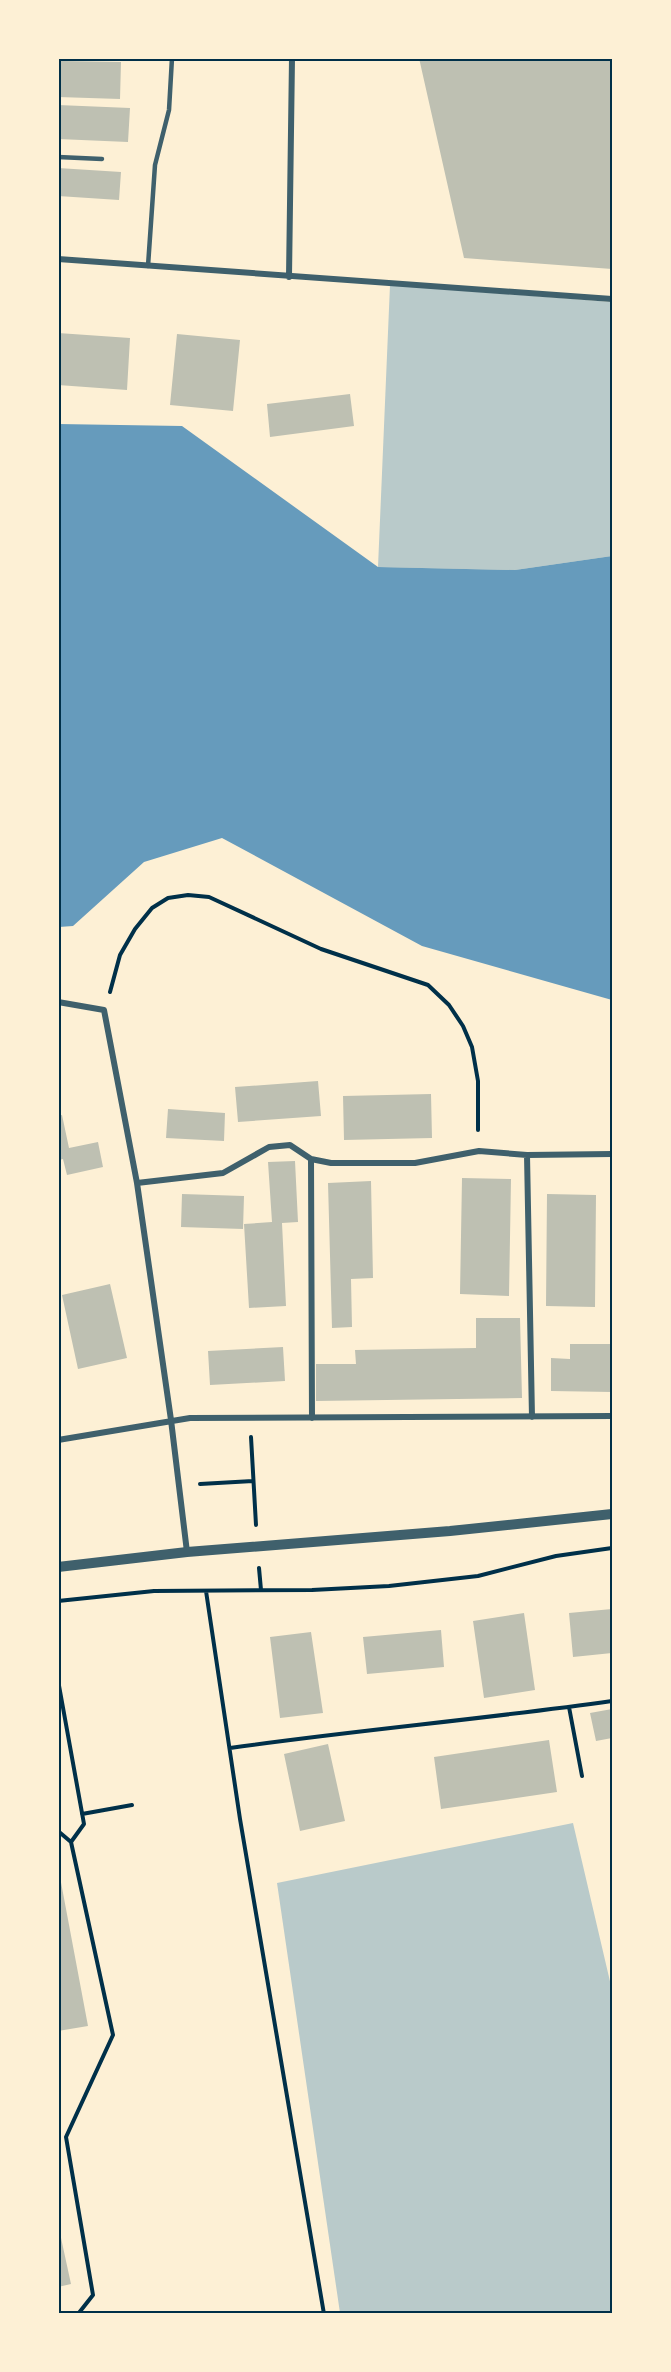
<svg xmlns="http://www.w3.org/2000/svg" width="671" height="2372" font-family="Karla,sans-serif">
	<rect width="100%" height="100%" fill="#fdf0d5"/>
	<path fill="#b9caca" d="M 390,285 L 612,302 L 612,556 L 515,570 L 378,567 Z
		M 573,1823 L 612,1990 L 612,2313 L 340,2313 L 277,1883 Z"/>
	<path fill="#669bbc" d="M 58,424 L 182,426 L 378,567 L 515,570 L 612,556 L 612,1000 L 422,946 L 222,838 L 144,862 L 73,926 L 59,927 Z"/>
	<path fill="#bec0b2" d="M 58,58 L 64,58 L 64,61 L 121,62 L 120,99 L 58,97 Z
		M 419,58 L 612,58 L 612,269 L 464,258 Z
		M 58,105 L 130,108 L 128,142 L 58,139 Z
		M 58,168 L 121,172 L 119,200 L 58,196 Z
		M 58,333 L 130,338 L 127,390 L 58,385 Z
		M 177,334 L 240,340 L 233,411 L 170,405 Z
		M 350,394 L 354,426 L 270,437 L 267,404 Z
		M 318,1081 L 321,1116 L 238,1122 L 235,1087 Z
		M 431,1094 L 432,1138 L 344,1140 L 343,1096 Z
		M 168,1109 L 225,1113 L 224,1141 L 166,1138 Z
		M 62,1115 L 69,1148 L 98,1142 L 103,1167 L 67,1175 L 63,1159 L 58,1160 L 58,1116 Z
		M 295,1161 L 298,1222 L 282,1223 L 286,1306 L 249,1308 L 244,1224 L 272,1222 L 268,1162 Z
		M 462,1178 L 511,1179 L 509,1296 L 460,1294 Z
		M 371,1181 L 373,1278 L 351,1279 L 352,1327 L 332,1328 L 328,1183 Z
		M 182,1194 L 244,1196 L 243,1229 L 181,1227 Z
		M 547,1194 L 596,1195 L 595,1307 L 546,1306 Z
		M 110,1284 L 127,1358 L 78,1369 L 62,1295 Z
		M 476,1318 L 520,1318 L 522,1398 L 316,1401 L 316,1364 L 356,1364 L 355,1350 L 476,1348 Z
		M 570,1344 L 612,1344 L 612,1392 L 551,1391 L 551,1358 L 570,1359 Z
		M 283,1347 L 285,1381 L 210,1385 L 208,1351 Z
		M 612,1609 L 612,1653 L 573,1657 L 569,1613 Z
		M 524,1613 L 535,1690 L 484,1698 L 473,1621 Z
		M 441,1630 L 444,1667 L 367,1674 L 363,1637 Z
		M 311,1632 L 323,1713 L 280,1718 L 270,1637 Z
		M 612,1709 L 612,1738 L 596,1741 L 590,1713 Z
		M 549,1740 L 557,1792 L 441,1809 L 434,1757 Z
		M 328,1744 L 345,1821 L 300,1831 L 284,1754 Z
		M 60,1877 L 88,2026 L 58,2031 L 58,1878 Z
		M 58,2224 L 71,2284 L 58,2287 Z"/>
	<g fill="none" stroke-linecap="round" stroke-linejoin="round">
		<path stroke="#003049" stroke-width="4" d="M 110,992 L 120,955 L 135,929 L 152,908 L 168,898 L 188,895 L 209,897 L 321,949 L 428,985 L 449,1005 L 463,1026 L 472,1047 L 478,1081 L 478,1130
			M 251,1437 L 256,1525
			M 200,1484 L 253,1481
			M 259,1568 L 261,1590
			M 206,1591 L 240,1819 L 324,2314
			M 58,1601 L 154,1591 L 312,1590 L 389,1586 L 478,1576 L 556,1556 L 612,1548
			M 58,1680 L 84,1824 L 71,1842
			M 569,1707 L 582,1776
			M 230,1748 C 357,1730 485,1719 612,1701
			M 82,1814 L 132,1805
			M 58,1831 L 71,1842 L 113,2035 L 66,2137 L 93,2295 L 78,2314"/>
		<path stroke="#3f606c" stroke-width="4.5" d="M 58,157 L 102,159
			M 148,266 L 155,165 L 169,110 L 172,58"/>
		<path stroke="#3f606c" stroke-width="6" d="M 58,259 L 612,299
			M 289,277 L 292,58
			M 58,1002 L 104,1010 L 137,1183 L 171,1420 L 187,1552
			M 527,1155 L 532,1417
			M 311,1159 L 312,1418
			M 137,1183 L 223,1173 L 269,1147 L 290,1145 L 311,1159 L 331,1163 L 415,1163 L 479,1151 L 527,1155 L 612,1154
			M 58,1440 L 190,1418 L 612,1416"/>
		<path stroke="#3f606c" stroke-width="10" d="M 58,1567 L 187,1552 L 450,1531 L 612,1514"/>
	</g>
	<rect width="671" height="2372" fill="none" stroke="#fdf0d5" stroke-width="120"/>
	<rect x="60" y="60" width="551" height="2252" fill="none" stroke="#003049" stroke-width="2"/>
</svg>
